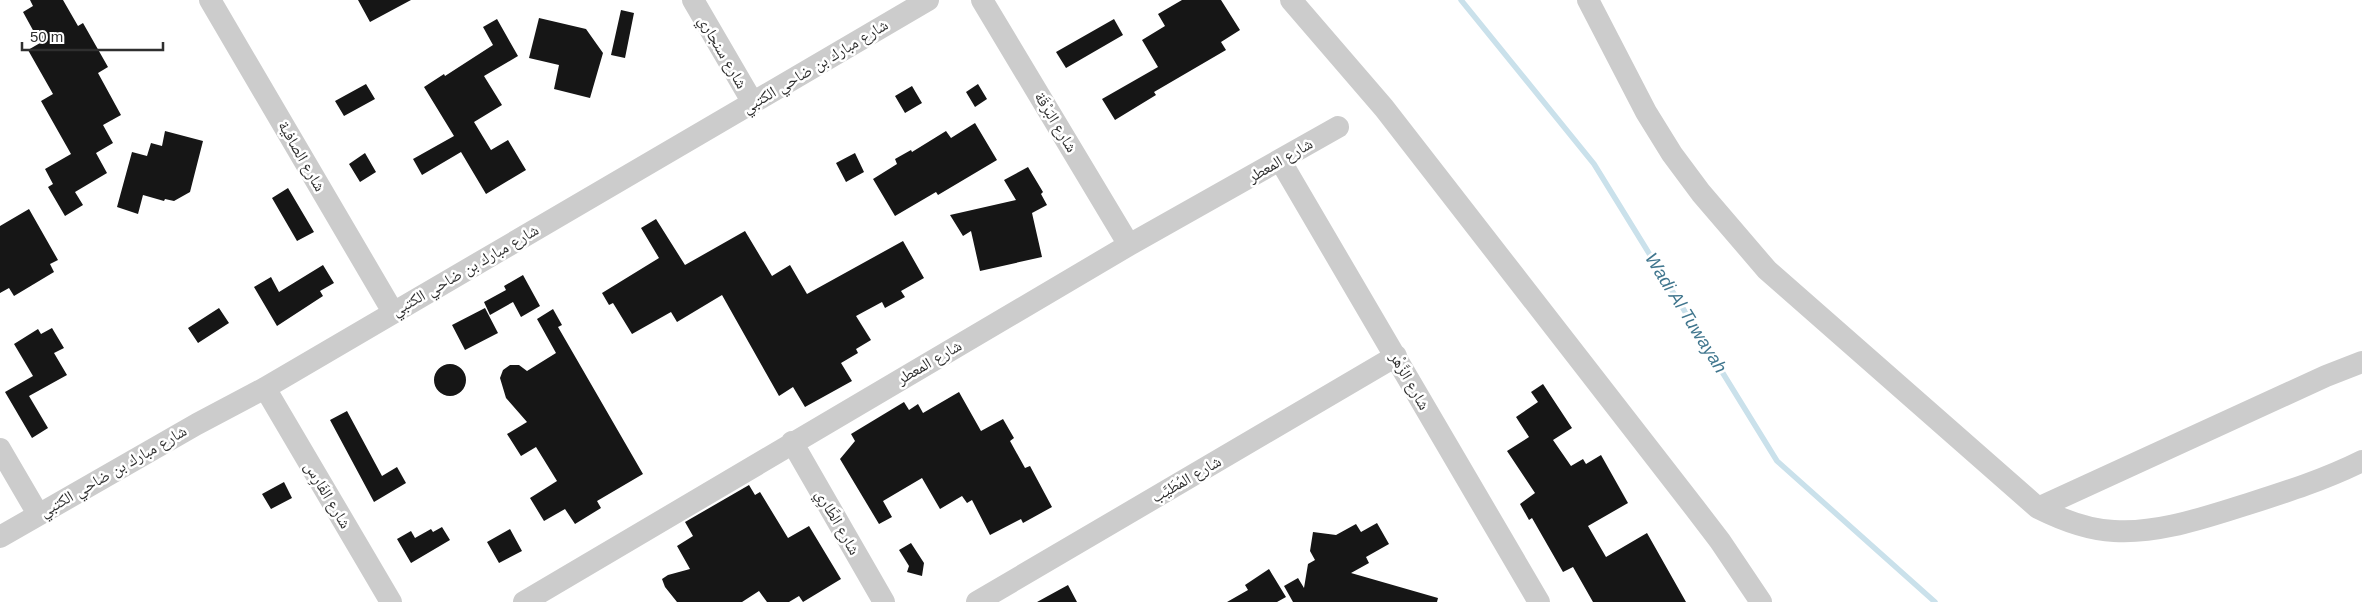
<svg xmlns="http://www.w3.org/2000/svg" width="2362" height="602" font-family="Helvetica,'Noto Naskh Arabic',sans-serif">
	<rect width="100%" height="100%" fill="#fff"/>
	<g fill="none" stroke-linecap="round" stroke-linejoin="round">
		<path stroke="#cae1eb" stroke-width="5.5" d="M 1461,0 L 1594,164 L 1777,461 L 1935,602"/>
	</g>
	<path fill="#161616" d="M 30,0 L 63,0 L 78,26 L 83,23 L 108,67 L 98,73 L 121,115 L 103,125 L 113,143 L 96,153 L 107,173 L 75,192 L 83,205 L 65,216 L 48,187 L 53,184 L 45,169 L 71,154 L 41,101 L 53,94 L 28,50 L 40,43 L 23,12 L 33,6 Z
		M 358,0 L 411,0 L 370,22 Z
		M 1182,0 L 1221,0 L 1240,30 L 1221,42 L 1226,50 L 1154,92 L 1156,95 L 1115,120 L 1102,99 L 1158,67 L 1142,40 L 1165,26 L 1158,14 Z
		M 621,10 L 634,13 L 625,58 L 611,55 Z
		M 539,18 L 586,29 L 603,53 L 590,98 L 554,89 L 559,65 L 529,58 Z
		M 497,19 L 518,56 L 484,76 L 502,105 L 474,122 L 491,150 L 508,140 L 526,170 L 486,194 L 461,152 L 422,175 L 413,159 L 454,136 L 424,87 L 444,74 L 445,76 L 493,45 L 483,27 Z
		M 1114,19 L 1123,35 L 1066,68 L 1056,52 Z
		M 366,84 L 375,99 L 344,116 L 335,101 Z
		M 978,84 L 987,99 L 975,107 L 966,92 Z
		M 912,86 L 922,103 L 905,113 L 895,96 Z
		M 975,123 L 997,160 L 938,195 L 936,192 L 895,216 L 873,179 L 897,164 L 895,159 L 911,150 L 912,152 L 946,131 L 951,138 Z
		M 165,131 L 203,141 L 190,192 L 174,201 L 165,199 L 164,201 L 143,195 L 138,214 L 117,207 L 132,152 L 147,156 L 151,143 L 162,146 Z
		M 365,153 L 376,172 L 360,182 L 349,164 Z
		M 855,153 L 864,172 L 846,182 L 836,163 Z
		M 1028,167 L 1043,192 L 1041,194 L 1047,205 L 1032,213 L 1042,257 L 980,271 L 971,231 L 963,236 L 950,215 L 1016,200 L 1004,180 Z
		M 288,188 L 314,232 L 297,241 L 272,198 Z
		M 29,209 L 58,260 L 50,264 L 54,272 L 14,296 L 9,288 L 0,293 L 0,226 Z
		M 656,219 L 685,265 L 745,231 L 772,276 L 790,265 L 807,294 L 903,241 L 924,278 L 901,291 L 905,297 L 885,308 L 882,302 L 856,316 L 871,340 L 856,349 L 858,353 L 841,363 L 852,381 L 805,407 L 793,387 L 779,396 L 722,295 L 677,322 L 671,312 L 632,334 L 613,303 L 609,305 L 602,293 L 659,258 L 641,228 Z
		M 323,265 L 334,283 L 320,291 L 323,296 L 277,326 L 254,287 L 271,277 L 279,292 Z
		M 523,275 L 540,306 L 521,317 L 513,302 L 490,315 L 484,302 L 506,290 L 504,286 Z
		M 219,308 L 229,323 L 198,343 L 188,328 Z
		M 485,308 L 498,333 L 465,350 L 452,325 Z
		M 553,309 L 562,325 L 558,327 L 643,474 L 597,501 L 601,508 L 575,524 L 565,509 L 544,521 L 530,498 L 557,481 L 536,447 L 521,456 L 507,434 L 527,422 L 506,398 L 500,378 L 503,370 L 510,365 L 519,365 L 527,371 L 556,353 L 537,319 Z
		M 52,328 L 64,348 L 54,353 L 67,375 L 29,396 L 48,428 L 32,438 L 5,392 L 33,376 L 14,344 L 38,329 L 41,334 Z
		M434 380a16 16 0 1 1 32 0a16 16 0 1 1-32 0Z
		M 1543,384 L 1572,428 L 1553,440 L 1571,466 L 1583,459 L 1586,464 L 1601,455 L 1628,503 L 1588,526 L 1606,557 L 1647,533 L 1686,602 L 1593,602 L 1573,567 L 1563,572 L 1532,518 L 1529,520 L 1520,504 L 1535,493 L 1507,451 L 1529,437 L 1516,417 L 1538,402 L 1531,392 Z
		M 959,392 L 981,431 L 1003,419 L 1014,438 L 1010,441 L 1025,468 L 1030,466 L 1052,507 L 1023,523 L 1021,519 L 990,535 L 972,500 L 967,503 L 962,496 L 940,509 L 922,478 L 883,501 L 892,517 L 879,524 L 840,459 L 855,441 L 851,434 L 904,402 L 909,410 L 918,404 L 923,413 Z
		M 347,411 L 382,476 L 397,467 L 406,483 L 374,502 L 330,420 Z
		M 284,482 L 292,498 L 271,509 L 262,494 Z
		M 749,485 L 755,495 L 760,492 L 788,538 L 809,526 L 841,579 L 803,602 L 799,596 L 789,602 L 767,602 L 759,591 L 742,602 L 677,602 L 665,587 L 662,579 L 668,575 L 690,569 L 677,546 L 693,536 L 685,522 Z
		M 1377,523 L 1389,544 L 1366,557 L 1369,563 L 1351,573 L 1438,598 L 1437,602 L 1293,602 L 1284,586 L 1298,578 L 1304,588 L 1308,564 L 1315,560 L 1310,551 L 1313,532 L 1336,535 L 1356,524 L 1361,532 Z
		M 442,527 L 450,540 L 411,563 L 397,539 L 411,531 L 415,538 L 431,529 L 433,532 Z
		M 510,529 L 522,551 L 499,563 L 487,542 Z
		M 911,543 L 924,563 L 922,576 L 907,572 L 909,566 L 899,550 Z
		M 1269,569 L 1286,597 L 1277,602 L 1227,602 L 1248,590 L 1245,585 Z
		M 1068,585 L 1077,602 L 1037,602 Z"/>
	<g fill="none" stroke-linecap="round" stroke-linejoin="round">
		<path stroke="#ccc" stroke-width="22" d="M 210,0 L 393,312
			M 693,0 L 753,103
			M 982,0 L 1129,245
			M 1291,0 L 1384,108 L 1694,507 L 1720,541 L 1761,602
			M 1588,0 L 1646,112 L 1672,154 L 1701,193 L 1767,270 L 2038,508 C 2062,520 2087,530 2114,531 C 2159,534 2205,517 2248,504 C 2286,492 2326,479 2362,461
			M 1280,160 L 1539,602
			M 265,388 L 391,602
			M 792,442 L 884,602
			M 0,449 L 38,514
			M 2038,508 L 2326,376 L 2362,362
			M 0,537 L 197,424 L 265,388 L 928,0
			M 524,602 L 1129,245 L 1338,127
			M 977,602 L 1396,356"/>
	</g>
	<g text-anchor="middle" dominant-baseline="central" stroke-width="5" stroke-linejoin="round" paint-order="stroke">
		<g font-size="16" fill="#2f2f2f" stroke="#fff">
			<text transform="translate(723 52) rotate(60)">شارع سنجاري</text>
			<text transform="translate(815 66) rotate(-31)">شارع مبارك بن ضاحي الكتبي</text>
			<text transform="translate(1056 122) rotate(59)">شارع البَرْقَة</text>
			<text transform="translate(302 156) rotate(60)">شارع الصافية</text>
			<text transform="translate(1280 160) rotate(-30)">شارع المعطر</text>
			<text transform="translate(465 270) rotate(-30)">شارع مبارك بن ضاحي الكتبي</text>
			<text transform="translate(929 362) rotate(-30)">شارع المعطر</text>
			<text transform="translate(1410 381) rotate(60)">شارع الزَّهْر</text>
			<text transform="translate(113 471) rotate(-30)">شارع مبارك بن ضاحي الكتبي</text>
			<text transform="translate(1186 479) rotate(-30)">شارع المُطَيَّب</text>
			<text transform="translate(328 495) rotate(59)">شارع الفَارِس</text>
			<text transform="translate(838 522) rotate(60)">شارع الطَّارِي</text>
		</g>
		<g font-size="18" font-style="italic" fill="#40768e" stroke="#fff">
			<text transform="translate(1686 313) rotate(58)">Wadi Al Tuwayah</text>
		</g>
	</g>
	<path d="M22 42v8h141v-8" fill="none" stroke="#2f2f2f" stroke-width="2.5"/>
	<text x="30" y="42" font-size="15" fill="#2f2f2f" stroke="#ffffff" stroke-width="4" paint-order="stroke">50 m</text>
</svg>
